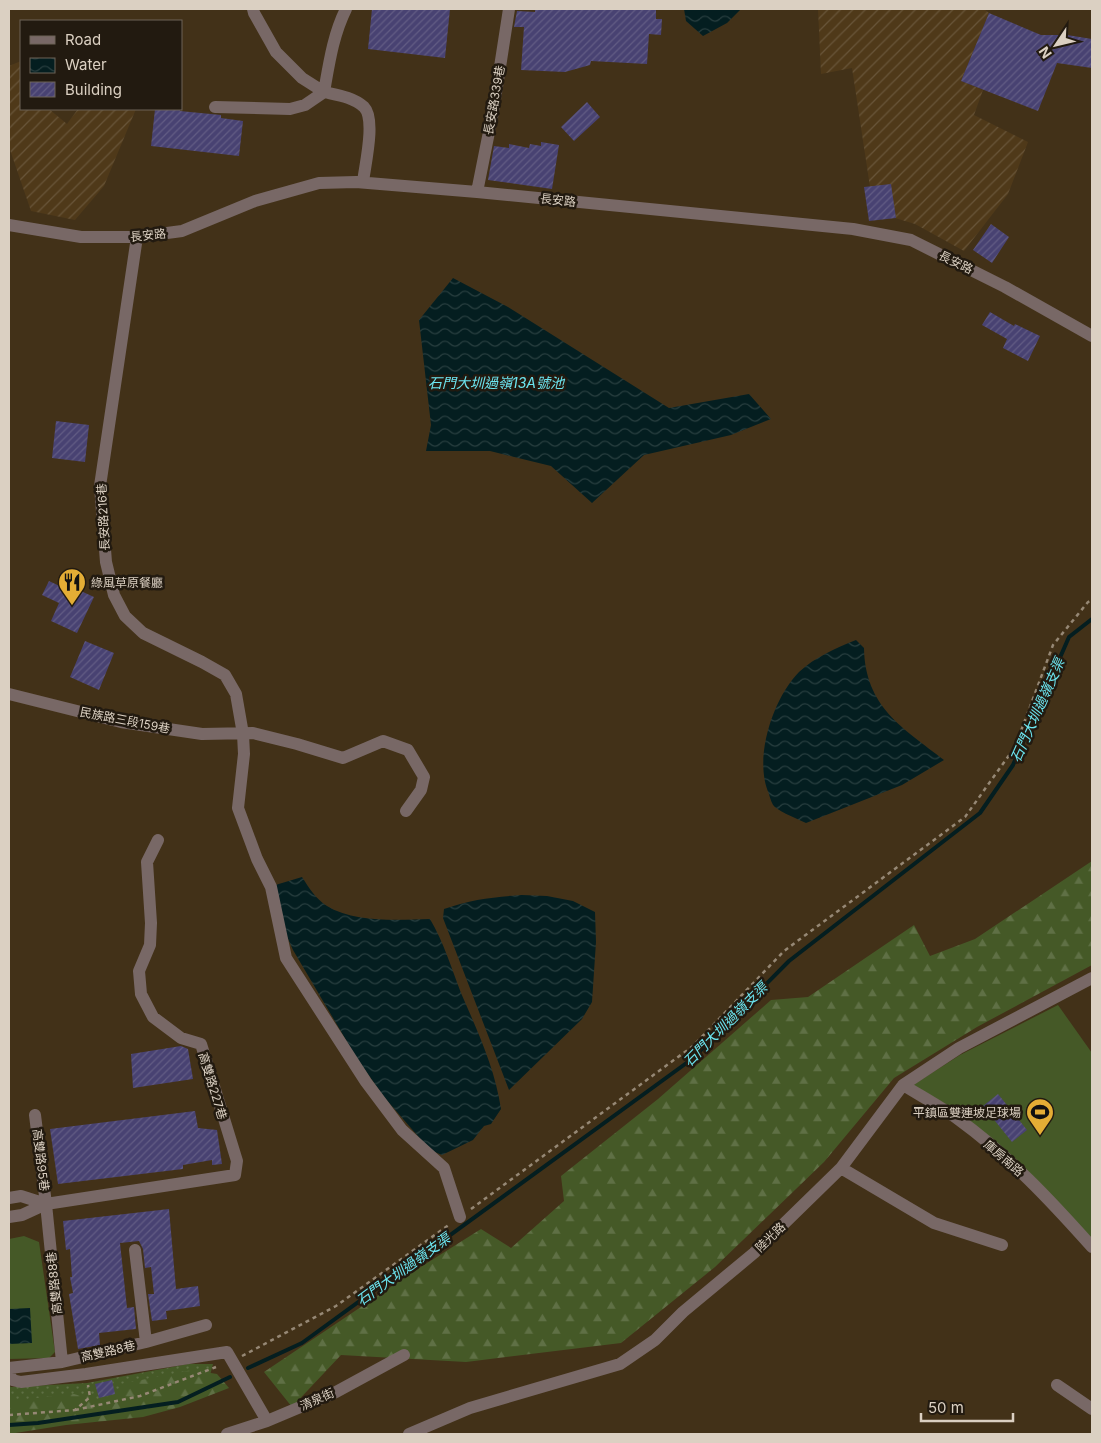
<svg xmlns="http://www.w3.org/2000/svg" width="1101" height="1443" font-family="Inter,'Noto Sans TC',sans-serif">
	<defs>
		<pattern id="industrial-furrows" width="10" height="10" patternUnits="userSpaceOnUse" patternTransform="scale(1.25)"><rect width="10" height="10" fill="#4f3919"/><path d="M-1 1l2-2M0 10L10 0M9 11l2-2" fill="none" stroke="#685539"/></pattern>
		<pattern id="grass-dots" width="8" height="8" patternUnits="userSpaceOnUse" patternTransform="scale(1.25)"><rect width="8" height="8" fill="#455927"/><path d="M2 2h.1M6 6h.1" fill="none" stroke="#5f7045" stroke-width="1.8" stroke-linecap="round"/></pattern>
		<pattern id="forest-firs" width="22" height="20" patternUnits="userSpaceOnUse" patternTransform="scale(1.25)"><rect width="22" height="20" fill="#455927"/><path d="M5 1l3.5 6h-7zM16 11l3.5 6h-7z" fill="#5f7045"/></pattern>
		<pattern id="water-waves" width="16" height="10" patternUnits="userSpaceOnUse" patternTransform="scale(1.25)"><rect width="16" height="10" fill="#041e20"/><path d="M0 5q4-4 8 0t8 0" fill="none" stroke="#283e3f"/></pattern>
		<pattern id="building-hatch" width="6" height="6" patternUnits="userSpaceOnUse" patternTransform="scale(1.25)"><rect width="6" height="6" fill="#484272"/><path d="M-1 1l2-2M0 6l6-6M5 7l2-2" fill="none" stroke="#625c84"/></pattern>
	</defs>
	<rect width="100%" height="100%" fill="#423118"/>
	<path fill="url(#industrial-furrows)" d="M 818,9 L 984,9 L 989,13 L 961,81 L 983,90 L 974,115 L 1028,142 L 1008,194 L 964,251 L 915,224 L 895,218 L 891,184 L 870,187 L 852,68 L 821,74 Z
		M 21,61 L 21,109 L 49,109 L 67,124 L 78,109 L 136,109 L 104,186 L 75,220 L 31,211 L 9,147 L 9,66 Z"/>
	<path fill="url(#grass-dots)" d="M 188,1364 L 213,1364 L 209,1379 L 9,1419 L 9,1385 L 11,1387 L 87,1383 Z"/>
	<path fill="url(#forest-firs)" d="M 1092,861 L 1092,965 L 977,1027 L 894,1078 L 824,1162 L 715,1267 L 621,1343 L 466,1362 L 341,1355 L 292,1407 L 264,1372 L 416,1270 L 481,1229 L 511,1248 L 564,1201 L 561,1176 L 658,1099 L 771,1000 L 808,997 L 914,925 L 930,956 L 975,939 Z
		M 192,1370 L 217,1374 L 229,1388 L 180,1407 L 143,1417 L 66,1425 L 9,1434 L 9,1401 L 74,1394 L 94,1400 L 118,1394 L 121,1384 Z"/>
	<path fill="#455927" d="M 1058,1005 L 1092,1053 L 1092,1241 L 1016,1159 L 959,1112 L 913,1085 L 960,1055 Z
		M 24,1236 L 39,1242 L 55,1352 L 49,1358 L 9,1359 L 9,1239 Z"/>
	<path fill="url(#water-waves)" d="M 684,9 L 741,9 L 727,23 L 703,36 L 686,21 Z
		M 453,278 L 508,307 L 669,408 L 749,394 L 771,419 L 731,435 L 644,455 L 592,503 L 551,466 L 490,451 L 426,451 L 431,425 L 419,320 Z
		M 856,640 L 864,648 C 865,707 903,728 944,760 L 902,785 L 806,823 C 798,819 782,813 775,807 C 772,805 770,798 769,794 C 753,759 773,698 799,672 C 815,657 836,648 856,640 Z
		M 302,877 C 309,888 316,899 327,906 C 355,923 398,920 430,919 C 444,943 451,967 461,993 C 477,1030 495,1068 501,1109 L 491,1124 L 484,1126 L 473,1140 L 442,1155 L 430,1150 L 384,1097 L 356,1057 L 293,950 L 281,923 L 272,886 Z
		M 522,895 L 547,896 L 573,901 L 595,912 L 596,942 L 592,1002 L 582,1019 L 509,1090 L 443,918 L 444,909 C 472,899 493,897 522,895 Z
		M 30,1308 L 32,1343 L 9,1344 L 9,1309 Z"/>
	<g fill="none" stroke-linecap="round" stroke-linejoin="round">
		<path stroke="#041e20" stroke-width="4" d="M 248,1368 L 302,1343 L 692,1059 L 789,961 L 980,813 L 1013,765 L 1069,637 L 1092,619
			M 9,1425 L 38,1423 L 178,1402 L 230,1377"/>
	</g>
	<path fill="url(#building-hatch)" d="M 372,9 L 450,9 L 445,58 L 368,49 Z
		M 535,9 L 656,9 L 656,19 L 662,19 L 661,35 L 649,34 L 647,64 L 591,61 L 590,65 L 565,72 L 521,70 L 524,27 L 514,27 L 517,11 L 535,12 Z
		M 989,13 L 1041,35 L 1067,35 L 1092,39 L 1092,68 L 1057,63 L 1038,111 L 961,81 Z
		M 587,102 L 600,117 L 574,141 L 561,127 Z
		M 155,109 L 180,109 L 180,111 L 221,115 L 221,118 L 243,121 L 239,156 L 151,146 Z
		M 541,142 L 559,145 L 552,189 L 488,180 L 494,146 L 509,148 L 509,144 L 529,148 L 530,144 L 541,146 Z
		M 891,184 L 896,218 L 869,221 L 864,187 Z
		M 991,224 L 1009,237 L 992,263 L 973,250 Z
		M 990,312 L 1014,326 L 1015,324 L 1040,336 L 1028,361 L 1003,348 L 1007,339 L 982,325 Z
		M 56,421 L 89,425 L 85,462 L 52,458 Z
		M 49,581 L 70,591 L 72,587 L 94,597 L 77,633 L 51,621 L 59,603 L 42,595 Z
		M 85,641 L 114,653 L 99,690 L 70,677 Z
		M 181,1046 L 188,1049 L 193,1079 L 133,1088 L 131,1054 Z
		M 998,1094 L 1027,1130 L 1012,1142 L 983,1106 Z
		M 195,1111 L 198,1128 L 217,1130 L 222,1164 L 212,1165 L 212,1160 L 183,1165 L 183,1169 L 58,1184 L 50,1129 Z
		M 169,1209 L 176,1289 L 198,1286 L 200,1306 L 166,1311 L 167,1319 L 152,1321 L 148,1294 L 154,1294 L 151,1267 L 145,1268 L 143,1249 L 139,1241 L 120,1243 L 127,1308 L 134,1307 L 136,1329 L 99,1333 L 100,1345 L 78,1349 L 69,1294 L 73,1293 L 70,1277 L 72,1277 L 70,1249 L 66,1250 L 63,1221 Z
		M 112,1380 L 115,1394 L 99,1398 L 95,1384 Z"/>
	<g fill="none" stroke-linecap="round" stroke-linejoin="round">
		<path stroke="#968875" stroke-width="2.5" stroke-dasharray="4 4" stroke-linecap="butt" d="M 471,1209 L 693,1046 L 784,951 L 965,817 L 1015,747 L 1053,645 L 1088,602 L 1092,600
			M 242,1356 L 336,1306 L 450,1224
			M 75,1410 L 140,1396 L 216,1367
			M 9,1415 L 75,1410 L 90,1397 L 88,1385"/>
		<path stroke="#786866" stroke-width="12" d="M 253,9 L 254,13 L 276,52 L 302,78 L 324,92 C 329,64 333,35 346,9
			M 215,107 L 290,109 L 305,105 L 324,92 C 337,95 353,97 364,107 C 376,119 365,165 363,182
			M 477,192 L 493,112 L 509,9
			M 9,225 L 81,237 L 137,237 L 182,231 L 255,201 L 319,183 L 356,182 L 477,192 L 853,229 L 911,240 L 1005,287 L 1092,336
			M 137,237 L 100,486 L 106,562 L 114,595 L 125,616 L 143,633 L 202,662 L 225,675 L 236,694 L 243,734 L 244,754 L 238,808 L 257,859 L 271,887 L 286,958 L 366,1082 L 402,1130 L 444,1168 L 460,1217
			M 9,694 L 121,722 L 202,734 L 253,733 L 297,744 L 343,758 L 383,741 L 408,750 L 424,777 L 421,790 L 406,811
			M 903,1085 C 921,1096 941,1107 958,1119 C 1009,1156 1051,1201 1092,1247
			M 35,1115 L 46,1204 L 62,1362
			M 841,1168 L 934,1223 L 1002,1245
			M 9,1198 L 21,1196 L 46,1204
			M 9,1217 L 22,1215 L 46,1204 L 235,1175 L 237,1161 L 201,1044 L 181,1038 L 153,1017 L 141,994 L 139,971 L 150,945 L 151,923 L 147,862 L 158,840
			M 135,1250 L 146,1342
			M 9,1368 L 62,1362 L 146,1342 L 206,1325
			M 9,1372 L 12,1380 L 21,1382 L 86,1374 L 227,1352 L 267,1421
			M 1057,1385 L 1092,1409
			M 227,1434 L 267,1421 L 336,1392 L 404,1355
			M 409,1434 L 470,1408 L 620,1364 L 655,1340 L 683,1312 L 754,1253 L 841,1168 L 903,1085 L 959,1048 L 1092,978"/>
	</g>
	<defs>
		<g id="restaurant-pin" transform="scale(1.4375)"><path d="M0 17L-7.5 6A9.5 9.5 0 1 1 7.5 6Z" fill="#e4ad35" stroke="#221a10"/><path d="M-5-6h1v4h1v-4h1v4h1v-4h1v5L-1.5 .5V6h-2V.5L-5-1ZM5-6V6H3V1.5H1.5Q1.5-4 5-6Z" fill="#111"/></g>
		<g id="stadium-pin" transform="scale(1.4375)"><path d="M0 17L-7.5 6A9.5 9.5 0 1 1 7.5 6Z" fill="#e4ad35" stroke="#221a10"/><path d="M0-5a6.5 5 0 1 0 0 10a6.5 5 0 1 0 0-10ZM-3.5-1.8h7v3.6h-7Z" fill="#111"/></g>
	</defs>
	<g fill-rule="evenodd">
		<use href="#restaurant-pin" x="72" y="582"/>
		<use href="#stadium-pin" x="1040" y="1112"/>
	</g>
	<g text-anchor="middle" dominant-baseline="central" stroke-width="5" stroke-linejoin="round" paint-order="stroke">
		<g font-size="12" fill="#dbd0c2" stroke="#221a10">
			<text transform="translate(494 100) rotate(-80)">長安路339巷</text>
			<text transform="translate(558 200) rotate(6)">長安路</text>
			<text transform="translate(148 235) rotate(-6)">長安路</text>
			<text transform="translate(956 262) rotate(26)">長安路</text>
			<text transform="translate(103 517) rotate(-93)">長安路216巷</text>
			<text transform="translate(125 720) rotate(11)">民族路三段159巷</text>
			<text transform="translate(213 1086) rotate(73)">高雙路227巷</text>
			<text transform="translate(1004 1158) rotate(41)">庫房南路</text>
			<text transform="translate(41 1160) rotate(83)">高雙路95巷</text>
			<text transform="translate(770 1237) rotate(-44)">陸光路</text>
			<text transform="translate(54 1283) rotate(-96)">高雙路88巷</text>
			<text transform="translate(108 1351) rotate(-13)">高雙路8巷</text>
			<text transform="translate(317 1399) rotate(-24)">清泉街</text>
		</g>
		<g font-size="12" fill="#dbd0c2" stroke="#221a10" text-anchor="start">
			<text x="91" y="582">綠風草原餐廳</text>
			<text x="1021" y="1112" text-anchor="end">平鎮區雙連坡足球場</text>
		</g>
		<g font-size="14" font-style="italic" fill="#6ce6f1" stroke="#221a10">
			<text x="496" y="382">石門大圳過嶺13A號池</text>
			<text transform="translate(1037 710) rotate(-66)">石門大圳過嶺支渠</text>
			<text transform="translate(725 1024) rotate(-45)">石門大圳過嶺支渠</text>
			<text transform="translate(403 1269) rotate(-36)">石門大圳過嶺支渠</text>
		</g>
	</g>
	<rect width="1101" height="1443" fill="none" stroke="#dbd0c2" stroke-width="20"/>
	<rect x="20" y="20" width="162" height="90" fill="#221a10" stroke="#6c6357"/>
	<rect x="30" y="36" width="25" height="8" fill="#786866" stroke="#6c6357"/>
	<text x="65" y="45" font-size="15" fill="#dbd0c2">Road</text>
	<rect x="30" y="58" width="25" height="15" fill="url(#water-waves)" stroke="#6c6357"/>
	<text x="65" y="70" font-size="15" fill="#dbd0c2">Water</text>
	<rect x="30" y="82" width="25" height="15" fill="url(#building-hatch)" stroke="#6c6357"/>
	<text x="65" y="95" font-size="15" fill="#dbd0c2">Building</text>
	<g transform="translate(1056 45) rotate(235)" stroke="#221a10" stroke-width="4" paint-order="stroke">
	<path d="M0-4L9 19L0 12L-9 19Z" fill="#dbd0c2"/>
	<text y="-8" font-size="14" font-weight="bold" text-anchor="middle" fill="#dbd0c2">N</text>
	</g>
	<path d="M921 1413v8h92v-8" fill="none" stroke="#dbd0c2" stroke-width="2.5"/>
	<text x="928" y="1413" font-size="15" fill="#dbd0c2" stroke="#221a10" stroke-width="4" paint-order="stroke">50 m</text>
</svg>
